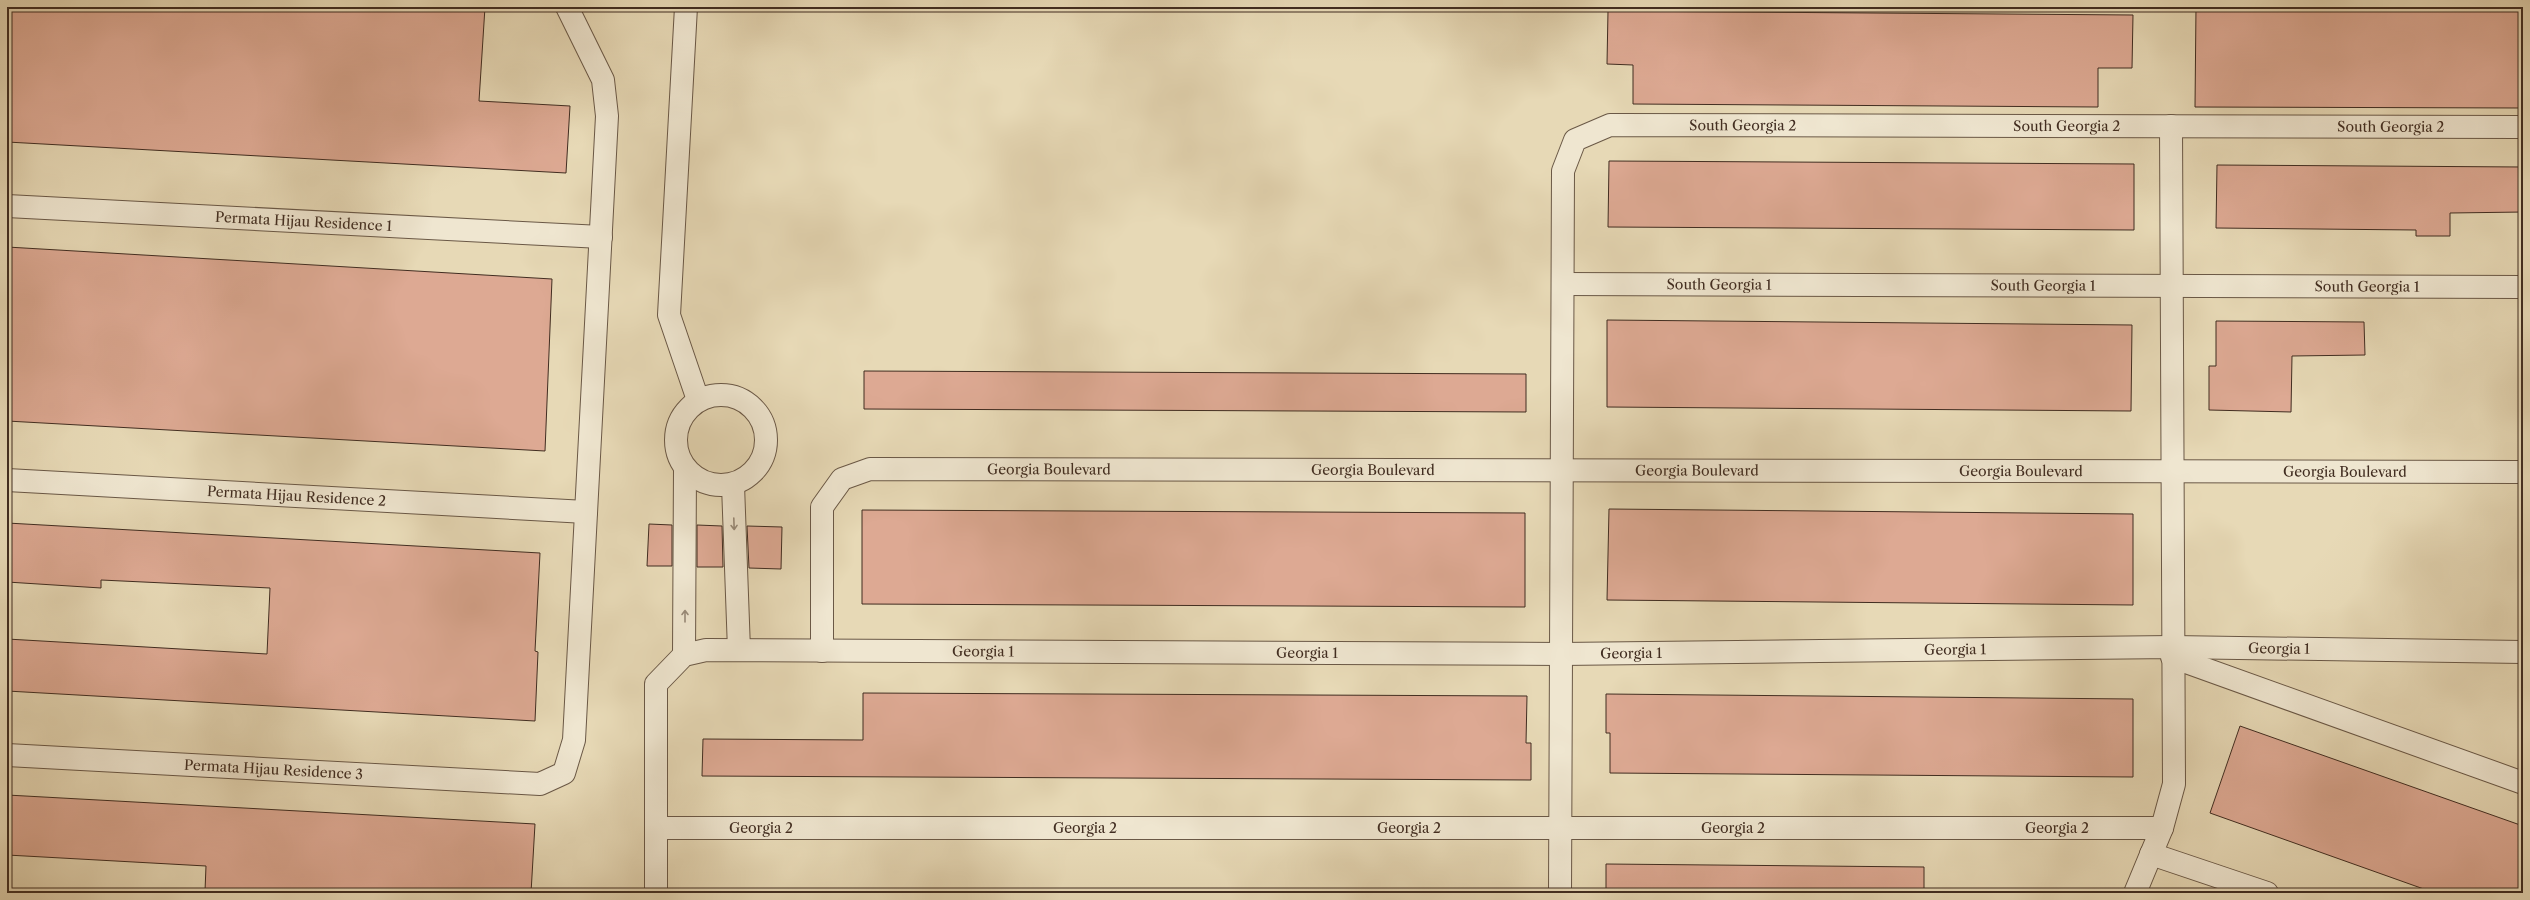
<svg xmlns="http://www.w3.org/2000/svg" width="2530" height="900" font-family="'Libre Caslon Text',serif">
	<rect width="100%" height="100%" fill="#e7d9b6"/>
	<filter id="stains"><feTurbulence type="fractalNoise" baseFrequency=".005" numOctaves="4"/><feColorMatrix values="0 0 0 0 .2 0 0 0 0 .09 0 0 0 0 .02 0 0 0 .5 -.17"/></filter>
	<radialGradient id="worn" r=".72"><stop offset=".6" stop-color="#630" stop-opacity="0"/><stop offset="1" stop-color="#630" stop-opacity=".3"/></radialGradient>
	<path fill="#dda993" stroke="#412d21" d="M 7,7 L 485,7 L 479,101 L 570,106 L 566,173 L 7,142 Z
		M 2196,7 L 2523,7 L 2523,108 L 2195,107 Z
		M 1608,11 L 2133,15 L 2132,68 L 2098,68 L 2098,107 L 1633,104 L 1633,65 L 1607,64 Z
		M 1609,161 L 2134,164 L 2134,230 L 1608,227 Z
		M 2217,165 L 2523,167 L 2523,212 L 2450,213 L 2450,236 L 2416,236 L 2416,230 L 2216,228 Z
		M 7,247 L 552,279 L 545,451 L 7,421 Z
		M 1607,320 L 2132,325 L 2131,411 L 1607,407 Z
		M 2216,321 L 2364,322 L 2365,355 L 2292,356 L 2291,412 L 2209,410 L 2209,366 L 2216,366 Z
		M 864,371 L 1526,374 L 1526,412 L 864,409 Z
		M 1609,509 L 2133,514 L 2133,605 L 1607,600 Z
		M 862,510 L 1525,513 L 1525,607 L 862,604 Z
		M 7,523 L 540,553 L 535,651 L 538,652 L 535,721 L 7,691 L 7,639 L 267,654 L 270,588 L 101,580 L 101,588 L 7,582 Z
		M 649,524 L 672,525 L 672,566 L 647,566 Z
		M 697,525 L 722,526 L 723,567 L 697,567 Z
		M 747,526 L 782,527 L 781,569 L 749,568 Z
		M 863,693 L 1527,696 L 1526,743 L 1531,743 L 1531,780 L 702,776 L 703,739 L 863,740 Z
		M 1606,694 L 2133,699 L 2133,777 L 1610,773 L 1610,733 L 1606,733 Z
		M 2240,726 L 2523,826 L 2523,893 L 2435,893 L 2210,813 Z
		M 7,795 L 535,824 L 531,893 L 246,893 L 205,891 L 206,866 L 7,855 Z
		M 1606,864 L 1924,867 L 1924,893 L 1606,893 Z"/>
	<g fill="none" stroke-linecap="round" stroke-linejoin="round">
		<g stroke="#6a5846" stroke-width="24">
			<g id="minor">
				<path d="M 686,7 L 669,315 L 698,400"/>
				<path id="s1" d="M 7,206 L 601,237"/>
				<path id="s2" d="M 1563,284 L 2523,287"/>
				<circle cx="721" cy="440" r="45"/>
				<path id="s3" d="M 7,480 L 586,512"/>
				<path d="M 733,485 L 739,650"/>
				<path id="s4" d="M 822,651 L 822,507 L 842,479 L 870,469 L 2523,472"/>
				<path d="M 684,655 L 685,469"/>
				<path d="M 2172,657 L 2523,783"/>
				<path id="s5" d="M 7,755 L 540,784 L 564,773 L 574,740 L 607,116 L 603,80 L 567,7"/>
				<path id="s6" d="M 657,828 L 2162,828"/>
				<path d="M 2151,854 L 2267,893"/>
				<path id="s7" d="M 656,893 L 656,684 L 684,655 L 706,650 L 1561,654 L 2173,647 L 2523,652"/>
				<path id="s8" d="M 1560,893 L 1563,171 L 1575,140 L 1610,125 L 2523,127"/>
				<path d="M 2135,893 L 2162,828 L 2174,784 L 2171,126"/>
			</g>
		</g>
		<use href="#minor" stroke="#efe6d0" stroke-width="22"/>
	</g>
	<defs><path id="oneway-shaft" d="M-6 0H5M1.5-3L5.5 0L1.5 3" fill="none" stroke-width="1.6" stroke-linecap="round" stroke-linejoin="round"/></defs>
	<g stroke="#988a78">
		<use href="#oneway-shaft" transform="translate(734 524) rotate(88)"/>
		<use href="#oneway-shaft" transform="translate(685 616) rotate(-90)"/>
	</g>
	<g text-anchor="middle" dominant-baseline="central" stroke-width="3" stroke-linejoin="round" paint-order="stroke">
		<g font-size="14" fill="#412d21" stroke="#efe6d0">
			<text stroke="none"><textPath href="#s8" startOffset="926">South Georgia 2</textPath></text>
			<text stroke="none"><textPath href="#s8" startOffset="1250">South Georgia 2</textPath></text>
			<text stroke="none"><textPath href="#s8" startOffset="1574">South Georgia 2</textPath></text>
			<text stroke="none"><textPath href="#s1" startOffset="297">Permata Hijau Residence 1</textPath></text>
			<text stroke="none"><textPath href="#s2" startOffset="156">South Georgia 1</textPath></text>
			<text stroke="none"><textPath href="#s2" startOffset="480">South Georgia 1</textPath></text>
			<text stroke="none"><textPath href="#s2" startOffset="804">South Georgia 1</textPath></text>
			<text stroke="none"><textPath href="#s4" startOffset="387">Georgia Boulevard</textPath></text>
			<text stroke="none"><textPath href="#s4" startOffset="711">Georgia Boulevard</textPath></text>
			<text stroke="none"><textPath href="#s4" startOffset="1035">Georgia Boulevard</textPath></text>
			<text stroke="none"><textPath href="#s4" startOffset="1359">Georgia Boulevard</textPath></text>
			<text stroke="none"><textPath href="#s4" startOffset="1683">Georgia Boulevard</textPath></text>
			<text stroke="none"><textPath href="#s3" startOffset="290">Permata Hijau Residence 2</textPath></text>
			<text stroke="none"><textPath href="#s7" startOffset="1845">Georgia 1</textPath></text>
			<text stroke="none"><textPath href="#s7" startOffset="1521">Georgia 1</textPath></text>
			<text stroke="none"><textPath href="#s7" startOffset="549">Georgia 1</textPath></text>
			<text stroke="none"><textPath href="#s7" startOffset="873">Georgia 1</textPath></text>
			<text stroke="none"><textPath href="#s7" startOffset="1197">Georgia 1</textPath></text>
			<text stroke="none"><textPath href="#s5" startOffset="267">Permata Hijau Residence 3</textPath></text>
			<text stroke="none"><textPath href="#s6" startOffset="104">Georgia 2</textPath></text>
			<text stroke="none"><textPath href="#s6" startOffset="428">Georgia 2</textPath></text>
			<text stroke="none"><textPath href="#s6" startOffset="752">Georgia 2</textPath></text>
			<text stroke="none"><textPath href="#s6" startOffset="1076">Georgia 2</textPath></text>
			<text stroke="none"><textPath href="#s6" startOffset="1400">Georgia 2</textPath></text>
		</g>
	</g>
	<rect width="2530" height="900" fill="none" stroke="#e7d9b6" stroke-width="24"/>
	<rect x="8" y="8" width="2514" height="884" fill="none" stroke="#412d21" stroke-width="2"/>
	<rect x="12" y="12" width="2506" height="876" fill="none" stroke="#412d21"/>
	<rect width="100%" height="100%" filter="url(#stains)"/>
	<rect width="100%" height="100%" fill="url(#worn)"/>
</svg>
